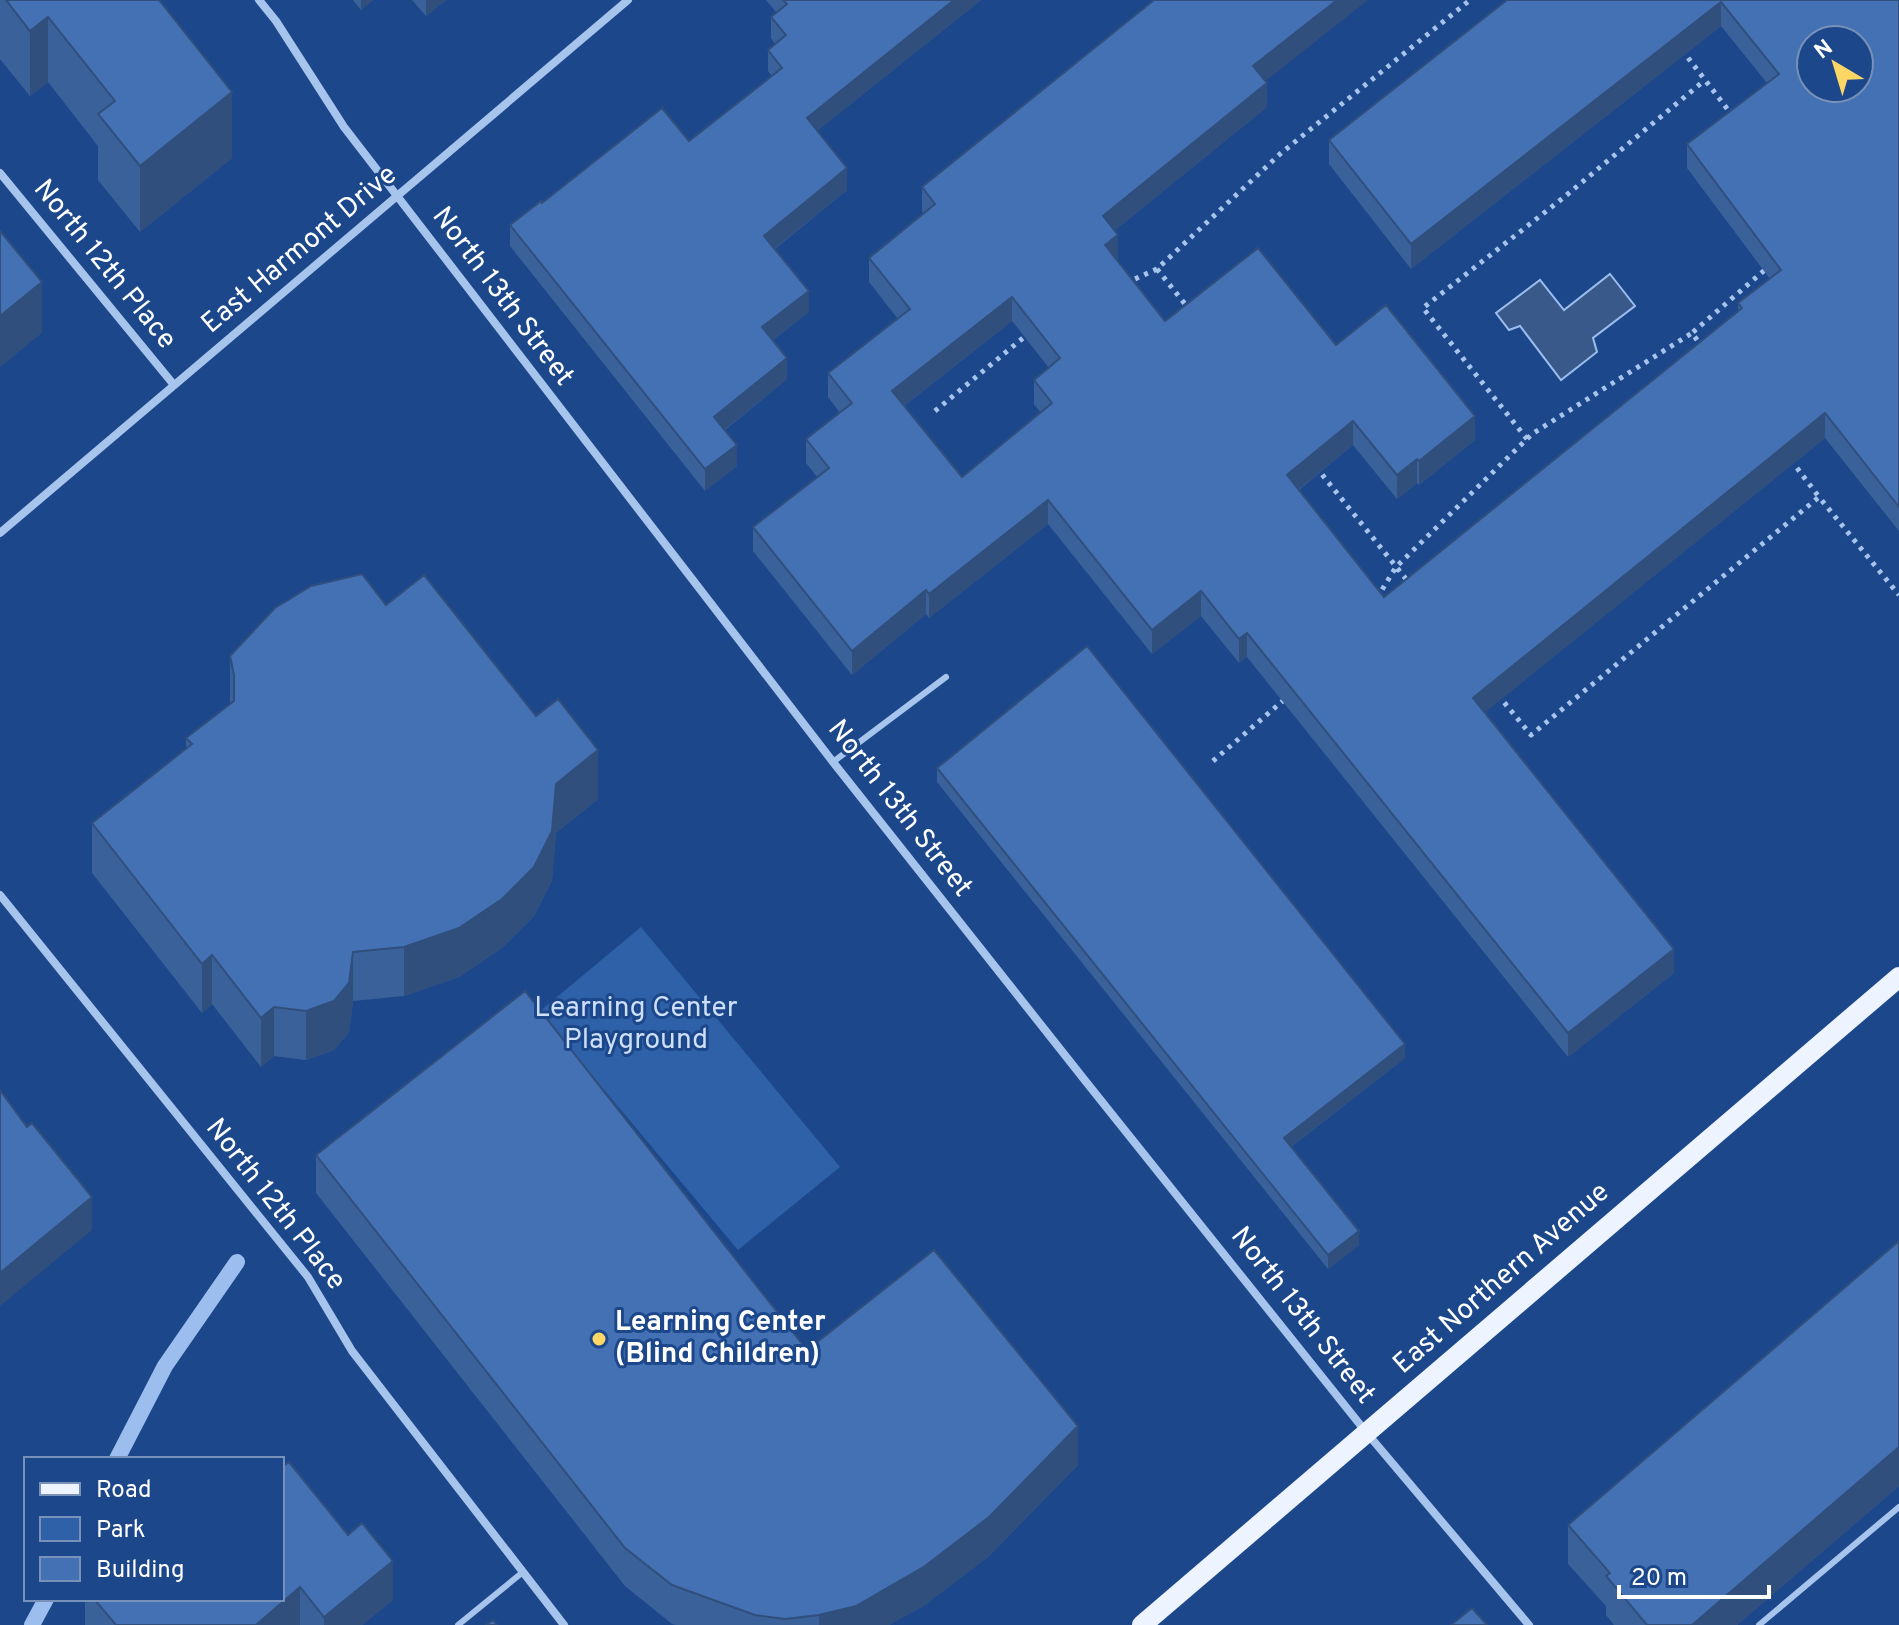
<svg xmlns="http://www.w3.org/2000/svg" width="1899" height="1625" font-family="Overpass,sans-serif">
	<rect width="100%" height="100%" fill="#1c488b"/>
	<path fill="#2f61a9" d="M 641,927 L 840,1167 L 738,1250 L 539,1012 Z"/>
	<path fill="#39598a" stroke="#9bbeee" stroke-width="2" d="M 1610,274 L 1635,306 L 1593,338 L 1597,352 L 1561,380 L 1520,326 L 1509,330 L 1496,313 L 1540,280 L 1564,310 Z"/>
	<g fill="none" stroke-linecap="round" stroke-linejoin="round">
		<path stroke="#9bbeee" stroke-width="16" d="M 117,1459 L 165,1366 L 237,1262
			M 32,1625 L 46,1599"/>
		<path stroke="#a7c4ed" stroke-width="5" stroke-dasharray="4 6" stroke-linecap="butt" d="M 1682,50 L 1732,115
			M 1157,269 L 1189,309
			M 1126,283 L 1157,269 L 1280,154 L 1470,0
			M 1703,348 L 1692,333 L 1767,268
			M 935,411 L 1029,333
			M 1527,439 L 1423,308 L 1563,198 L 1705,80
			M 1791,460 L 1819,497
			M 1316,467 L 1410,584
			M 1377,598 L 1396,567 L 1532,434 L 1692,333
			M 1498,695 L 1531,735 L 1819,497 L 1899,595
			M 1213,761 L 1285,699"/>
		<path stroke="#a7c4ed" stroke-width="6" d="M 833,762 L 946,677
			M 458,1625 L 523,1572
			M 1759,1625 L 1899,1507"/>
		<path stroke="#a7c4ed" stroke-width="8" d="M 259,0 L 276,21 L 344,127 L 833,762 L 1087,1083 L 1366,1432 L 1529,1625
			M 0,173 L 174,385
			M 0,533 L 628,0
			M 0,895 L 308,1277 L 352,1351 L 564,1625"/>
		<path stroke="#edf3ff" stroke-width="20" d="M 1142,1625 L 1899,977"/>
	</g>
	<path fill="#3a619a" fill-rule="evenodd" d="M 0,0 L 159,0 L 232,158 L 140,232 L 98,180 L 98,146 L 48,82 L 30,96 L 0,59 Z
		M 353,0 L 373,0 L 361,10 Z
		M 412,0 L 446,0 L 426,16 Z
		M 766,0 L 981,0 L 817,131 L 847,190 L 775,249 L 809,312 L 773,340 L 787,379 L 725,430 L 737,466 L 705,491 L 510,246 L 510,225 L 542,203 L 689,141 L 772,76 L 768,71 L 768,50 L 775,44 L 771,38 L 771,17 L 776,12 Z
		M 1507,0 L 1899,0 L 1899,531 L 1825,438 L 1485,712 L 1674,973 L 1568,1057 L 1247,657 L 1239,663 L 1201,616 L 1152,654 L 1048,524 L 929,618 L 926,614 L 852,675 L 753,551 L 753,527 L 817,477 L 806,463 L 806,439 L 840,413 L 828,397 L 828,373 L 898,319 L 869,282 L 869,258 L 924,214 L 922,211 L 922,187 L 1265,81 L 1267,107 L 1114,231 L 1117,260 L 1165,321 L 1336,345 L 1475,440 L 1419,485 L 1417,483 L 1397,499 L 1353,445 L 1299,490 L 1384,597 L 1738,311 L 1738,303 L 1770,279 L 1687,168 L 1687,144 L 1767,83 L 1721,26 L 1411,269 L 1329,164 L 1329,140 ZM 1012,321 L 1049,368 L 1034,380 L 1034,404 L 1041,413 L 962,477 L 904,406 Z
		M 386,605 L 598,799 L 556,833 L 552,880 L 534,916 L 502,948 L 459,977 L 404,996 L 353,1001 L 349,1032 L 334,1050 L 306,1060 L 274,1056 L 261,1067 L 212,1004 L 202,1013 L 92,873 L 92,823 L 186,748 L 186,738 L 230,704 L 230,656 Z
		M 937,768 L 1405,1058 L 1291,1147 L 1359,1245 L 1328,1269 L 937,782 Z
		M 316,1155 L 807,1350 L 1078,1465 L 989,1556 L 925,1605 L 889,1625 L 676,1625 L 672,1624 L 625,1586 L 316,1193 Z
		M 282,1467 L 393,1600 L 362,1625 L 85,1625 L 85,1599 L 282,1599 Z
		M 1899,1486 L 1737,1625 L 1614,1625 L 1606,1615 L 1606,1606 L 1568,1564 L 1568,1525 Z"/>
	<path fill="#304f7d" d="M 361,0 L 373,0 L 361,10 Z
		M 426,0 L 446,0 L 426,16 Z
		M 954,0 L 981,0 L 807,139 L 807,118 Z
		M 1337,0 L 1368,0 L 1253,91 L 1253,66 Z
		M 1721,2 L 1721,26 L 1411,269 L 1411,244 Z
		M 48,17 L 48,82 L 30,96 L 30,31 Z
		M 1267,83 L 1267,107 L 1103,240 L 1103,216 Z
		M 232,92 L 232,158 L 140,232 L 140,166 Z
		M 847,168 L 847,190 L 764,257 L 764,236 Z
		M 1118,235 L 1118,259 L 1105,269 L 1105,245 Z
		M 42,282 L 42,333 L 0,367 L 0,316 Z
		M 809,291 L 809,312 L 762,348 L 762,327 Z
		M 1012,297 L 1012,321 L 892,415 L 892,391 Z
		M 787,358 L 787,379 L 714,438 L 714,417 Z
		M 1825,413 L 1825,438 L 1473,722 L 1473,698 Z
		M 1475,416 L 1475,440 L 1419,485 L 1419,461 Z
		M 1353,421 L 1353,445 L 1287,499 L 1287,475 Z
		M 737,445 L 737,466 L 705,491 L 705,469 Z
		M 1417,459 L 1417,483 L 1397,499 L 1397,475 Z
		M 1048,500 L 1048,524 L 929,618 L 929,594 Z
		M 926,590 L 926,614 L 852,675 L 852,651 Z
		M 1201,591 L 1201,616 L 1152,654 L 1152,630 Z
		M 1247,633 L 1247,657 L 1239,663 L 1239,639 Z
		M 598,750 L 598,799 L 556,833 L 552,880 L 534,916 L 502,948 L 459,977 L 404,996 L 404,947 L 556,784 Z
		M 1674,949 L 1674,973 L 1568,1057 L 1568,1033 Z
		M 353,952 L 353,1001 L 349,1032 L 334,1050 L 306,1060 L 306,1011 Z
		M 212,955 L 212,1004 L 202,1013 L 202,964 Z
		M 274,1007 L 274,1056 L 261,1067 L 261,1018 Z
		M 1405,1044 L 1405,1058 L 1284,1152 L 1284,1138 Z
		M 92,1197 L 92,1230 L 0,1306 L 0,1273 Z
		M 1359,1231 L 1359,1245 L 1328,1269 L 1328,1255 Z
		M 1078,1426 L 1078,1465 L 989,1556 L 925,1605 L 889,1625 L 819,1625 L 819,1615 Z
		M 1899,1447 L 1899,1486 L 1737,1625 L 1692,1625 Z
		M 393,1561 L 393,1600 L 362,1625 L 324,1625 L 324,1617 Z
		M 300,1587 L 300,1625 L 256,1625 Z"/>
	<path fill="#4471b3" stroke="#304f7d" stroke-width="2" fill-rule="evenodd" d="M 6,0 L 159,0 L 232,92 L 140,166 L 98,114 L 115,101 L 48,17 L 30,31 Z
		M 783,0 L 954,0 L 807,118 L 847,168 L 764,236 L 809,291 L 762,327 L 787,358 L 714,417 L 737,445 L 705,469 L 510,225 L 541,201 L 542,203 L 662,108 L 689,141 L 782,68 L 768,50 L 786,35 L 771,17 L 787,4 Z
		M 1154,0 L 1337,0 L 1253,66 L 1267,83 L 1103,216 L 1118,235 L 1105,245 L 1165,321 L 1258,248 L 1336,345 L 1386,305 L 1475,416 L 1419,461 L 1417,459 L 1397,475 L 1353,421 L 1287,475 L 1384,597 L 1742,308 L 1738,303 L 1781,270 L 1687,144 L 1779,74 L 1721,2 L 1411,244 L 1329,140 L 1507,0 L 1899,0 L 1899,507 L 1825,413 L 1473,698 L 1674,949 L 1568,1033 L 1247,633 L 1239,639 L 1201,591 L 1152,630 L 1048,500 L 929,594 L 926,590 L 852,651 L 753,527 L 829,468 L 806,439 L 852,403 L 828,373 L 910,309 L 869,258 L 935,204 L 922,187 ZM 1811,40 L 1859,40 L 1859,88 L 1811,88 ZM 1012,297 L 1060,358 L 1034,380 L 1052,403 L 962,477 L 892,391 Z
		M 0,231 L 42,282 L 0,316 Z
		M 362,574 L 386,605 L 424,575 L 536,716 L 558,699 L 598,750 L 556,784 L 552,831 L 534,867 L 502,899 L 459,928 L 404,947 L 353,952 L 349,983 L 334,1001 L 306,1011 L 274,1007 L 261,1018 L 212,955 L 202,964 L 92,823 L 192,744 L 186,738 L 234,701 L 234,675 L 230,656 L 275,608 L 311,586 Z
		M 1087,646 L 1405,1044 L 1284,1138 L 1359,1231 L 1328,1255 L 937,768 Z
		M 525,991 L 807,1350 L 934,1250 L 1078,1426 L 989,1517 L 925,1566 L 856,1606 L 819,1615 L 785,1619 L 755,1615 L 672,1585 L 625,1548 L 316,1155 Z
		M 0,1090 L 27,1127 L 32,1123 L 92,1197 L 0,1273 Z
		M 1899,1241 L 1899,1447 L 1692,1625 L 1647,1625 L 1606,1576 L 1610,1573 L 1568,1525 Z
		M 289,1462 L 348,1535 L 362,1523 L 393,1561 L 324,1617 L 300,1587 L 256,1625 L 116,1625 L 94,1599 L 282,1599 L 282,1467 Z
		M 1472,1608 L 1487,1625 L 1451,1625 Z
		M 493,1620 L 497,1625 L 486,1625 Z"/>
	<circle fill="#fdd765" stroke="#1c488b" stroke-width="3" cx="599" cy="1339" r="8"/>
	<g text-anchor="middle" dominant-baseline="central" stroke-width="6" stroke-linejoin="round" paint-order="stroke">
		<g font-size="28" fill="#fff" stroke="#1c488b">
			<text transform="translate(300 250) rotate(-40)">East Harmont Drive</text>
			<text transform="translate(104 265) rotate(51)">North 12th Place</text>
			<text transform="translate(502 297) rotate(53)">North 13th Street</text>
			<text transform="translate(899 809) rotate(52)">North 13th Street</text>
			<text transform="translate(275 1205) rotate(52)">North 12th Place</text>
			<text transform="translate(1502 1279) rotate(-41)">East Northern Avenue</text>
			<text transform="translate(1302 1316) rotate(52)">North 13th Street</text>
		</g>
		<g font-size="28" fill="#cddff9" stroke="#1c488b">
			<text x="636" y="1009">Learning Center<tspan x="636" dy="32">Playground</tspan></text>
		</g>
		<g font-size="28" font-weight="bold" fill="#fff" stroke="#1c488b" text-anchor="start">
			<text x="615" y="1323">Learning Center<tspan x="615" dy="32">(Blind Children)</tspan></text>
		</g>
	</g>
	<rect x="24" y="1457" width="260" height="144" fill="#1c488b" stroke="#7791b9" stroke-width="2"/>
	<rect x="40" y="1483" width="40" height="12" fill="#edf3ff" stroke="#7791b9" stroke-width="2"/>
	<text x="96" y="1497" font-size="24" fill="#ffffff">Road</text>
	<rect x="40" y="1517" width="40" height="24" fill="#2f61a9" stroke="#7791b9" stroke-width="2"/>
	<text x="96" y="1537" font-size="24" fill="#ffffff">Park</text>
	<rect x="40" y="1557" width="40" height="24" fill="#4471b3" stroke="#7791b9" stroke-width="2"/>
	<text x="96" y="1577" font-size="24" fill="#ffffff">Building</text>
	<g transform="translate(1835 64) rotate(322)"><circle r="38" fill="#1c488b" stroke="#7791b9" stroke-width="2"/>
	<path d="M0-6L14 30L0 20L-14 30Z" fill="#fdd765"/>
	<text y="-12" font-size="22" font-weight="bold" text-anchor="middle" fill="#ffffff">N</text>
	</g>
	<path d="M1619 1585v12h150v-12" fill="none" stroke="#ffffff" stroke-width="4"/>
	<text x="1631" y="1585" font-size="24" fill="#ffffff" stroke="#1c488b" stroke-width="6" paint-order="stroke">20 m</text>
</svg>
